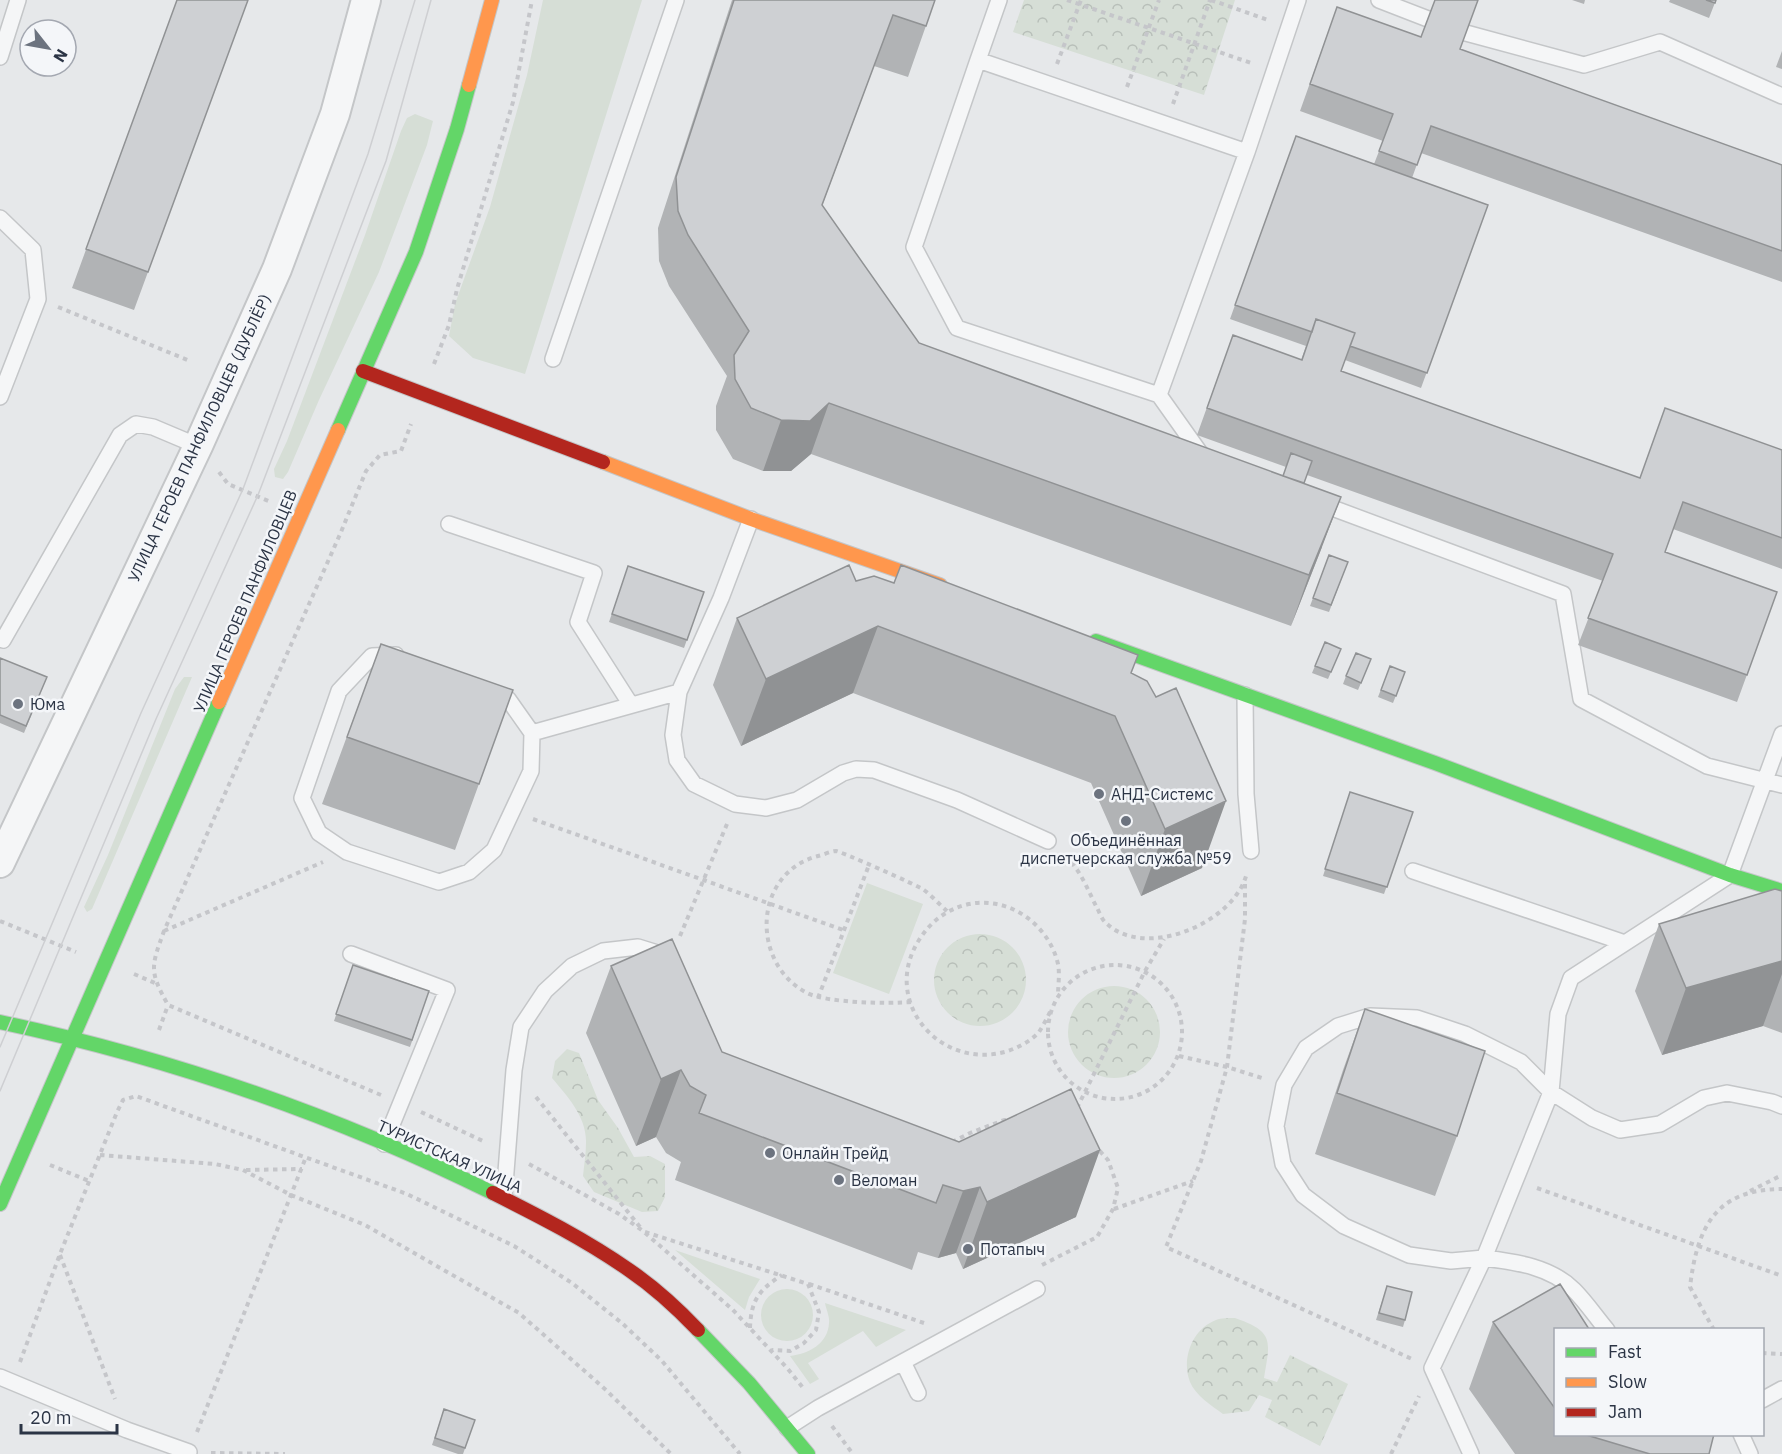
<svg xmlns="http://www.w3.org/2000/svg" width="1782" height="1454" font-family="'IBM Plex Sans',sans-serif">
	<defs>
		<pattern id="forest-crowns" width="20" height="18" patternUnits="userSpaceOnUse" patternTransform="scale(1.5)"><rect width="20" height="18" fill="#d6ded6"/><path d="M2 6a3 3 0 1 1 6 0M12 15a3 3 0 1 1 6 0" fill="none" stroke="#b8bfb9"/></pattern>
	</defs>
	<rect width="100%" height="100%" fill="#e6e8ea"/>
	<path fill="#d6ded6" d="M 543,0 L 642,0 L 525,374 L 473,358 L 449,336 L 455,304 L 490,207 L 527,75 Z
		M 415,114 L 433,121 L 427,145 L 379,272 L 319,400 L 288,472 L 283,479 L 275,477 L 274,469 L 287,441 L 365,235 L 401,131 L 407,118 Z
		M 184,677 L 192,677 L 92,909 L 87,912 L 84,907 L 108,855 L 175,689 Z
		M 867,883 L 923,904 L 889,994 L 833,973 Z
		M 675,1250 L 760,1279 L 749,1297 L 745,1310 Z
		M761 1315a26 26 0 1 1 52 0a26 26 0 1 1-52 0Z
		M 825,1303 L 906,1330 L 876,1347 L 863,1331 L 808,1363 L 819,1379 L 810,1384 L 790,1356 C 808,1354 828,1344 829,1323 C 830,1317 826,1309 825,1303 Z"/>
	<path fill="url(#forest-crowns)" d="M 1024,0 L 1235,0 L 1204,95 L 1013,32 Z
		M934 980a46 46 0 1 1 92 0a46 46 0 1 1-92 0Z
		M1068 1032a46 46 0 1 1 92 0a46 46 0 1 1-92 0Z
		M 567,1049 L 579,1053 L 598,1100 L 618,1128 L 634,1157 L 650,1156 L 665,1164 L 665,1197 L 658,1211 L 642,1212 L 594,1192 L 583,1176 C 584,1165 586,1154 586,1143 C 587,1117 567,1096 552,1078 L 555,1061 Z
		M 1235,1318 C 1275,1332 1270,1341 1264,1378 L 1277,1382 L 1290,1355 L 1348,1384 L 1320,1446 L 1265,1417 L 1272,1400 L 1259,1395 L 1249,1411 L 1223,1414 C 1212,1406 1195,1395 1190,1382 C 1181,1359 1192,1329 1216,1320 C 1221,1318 1229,1318 1235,1318 Z"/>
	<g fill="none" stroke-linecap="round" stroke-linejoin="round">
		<g stroke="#c4c6c8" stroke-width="18">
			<path id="lane" d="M 1379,0 L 1428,19
				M 1466,33 L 1584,65 L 1660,42 L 1782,96
				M 0,57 L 18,0
				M 978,60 L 999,0
				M 1247,152 L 1298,0
				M 0,218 L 33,250 L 38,299 L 0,397
				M 553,359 L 676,0
				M 1159,395 L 1247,152 L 978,60 L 914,247 L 957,328 L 1159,395 L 1203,457
				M 1319,503 L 1563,594 L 1581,699 L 1707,766 L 1782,785
				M 449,524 L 594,573 L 578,622 L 631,705
				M 0,639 L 3,640 L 120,435 L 136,424 L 153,427 L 198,446
				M 396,655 L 372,656 L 339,691 L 302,798 L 319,833 L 347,852 L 439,882 L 469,872 L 494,850 L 531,771 L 532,733 L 679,692 L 721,598 L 751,519
				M 679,692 L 673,735 L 677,760 L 694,784 L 735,804 L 766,808 L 797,800 L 843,773 L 856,769 L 874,770 L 957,800 L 1048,841
				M 493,693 L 508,699 L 532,733
				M 1245,695 L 1246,794 L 1251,851
				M 1782,734 L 1730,875 L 1571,978 L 1558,1014 L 1551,1092 L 1484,1258 L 1451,1261 L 1409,1255 L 1344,1226 L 1303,1195 L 1283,1164 L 1276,1126 L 1284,1085 L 1306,1048 L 1338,1026 L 1370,1016 L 1417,1018 L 1465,1034 L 1521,1062 L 1551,1092 L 1592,1118 L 1620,1130 L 1660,1124 L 1704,1098 L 1727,1093 L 1772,1102 L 1782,1106
				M 1413,871 L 1625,943
				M 351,954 L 447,990 L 384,1144
				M 504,1197 L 514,1070 L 521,1027 L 545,991 L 572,966 L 603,951 L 638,947 L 667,956
				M 903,1362 L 918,1393
				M 0,1377 L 127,1430 L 189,1452 L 188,1454
				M 1762,1400 L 1782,1389
				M 787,1428 L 818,1408 L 1037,1289
				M 1741,1434 L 1750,1454
				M 1471,1454 L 1432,1368 L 1484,1258 C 1515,1262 1550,1266 1574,1290 C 1586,1302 1596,1317 1607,1330"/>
		</g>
		<g stroke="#c4c6c8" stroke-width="32">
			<path id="street" d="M 0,863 L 198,446 L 277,269 L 335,114 L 366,0"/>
		</g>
		<g stroke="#c4c6c8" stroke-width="16">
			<path id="fast" d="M 338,430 L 416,252 L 457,129 L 469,85
				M 1096,641 L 1435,763 L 1730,875 L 1782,891
				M 0,1022 C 170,1058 337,1116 493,1193
				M 0,1204 L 219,702
				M 698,1330 L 749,1383 L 808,1454"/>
		</g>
		<g stroke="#c4c6c8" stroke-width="16">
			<path id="slow" d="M 469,85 L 492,0
				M 603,462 L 751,519 L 940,585
				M 219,702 L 338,430"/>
		</g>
		<g stroke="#c4c6c8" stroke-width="16">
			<path id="jam" d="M 363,371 L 603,462
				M 493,1193 C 539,1216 586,1240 629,1270 C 654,1287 677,1308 698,1330"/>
		</g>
		<path stroke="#c5c6ca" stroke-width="4" stroke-dasharray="4.5 4.5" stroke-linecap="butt" d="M 1067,0 L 1254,64
			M 1211,0 L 1268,20
			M 1057,64 L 1081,0
			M 1127,87 L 1159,0
			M 1173,104 L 1210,0
			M 58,307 L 190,361
			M 434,364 L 449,325 L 457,289 L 513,102 L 532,0
			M 219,472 L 228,484 L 271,502
			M 533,819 L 843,930
			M 1065,856 C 1080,869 1087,888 1096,906 C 1099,911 1101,918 1105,922 C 1144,962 1237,922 1247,872
			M 1245,884 L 1245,919 L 1227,1067 L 1201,1161 L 1166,1247 L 1412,1359
			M 0,921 L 76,952
			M 164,931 L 323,862
			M 680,936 L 727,824
			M1048 1032a67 67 0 1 1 134 0a67 67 0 1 1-134 0Z
			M 134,974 L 155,983
			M 818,998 L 869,865
			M 911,1002 C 888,1004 827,1003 807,993 C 750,963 753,873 818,856 C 823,855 831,851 836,851 C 842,852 917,885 924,890 C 932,896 939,904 947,911
			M 1050,1012 C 1047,1018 1043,1026 1039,1032 C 1031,1041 1019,1047 1008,1051 C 940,1072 880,1001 919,940 C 931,921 947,909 969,904 C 1010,896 1049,925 1058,964 C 1060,974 1058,986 1058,996
			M 159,1030 L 168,1005
			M 1179,1056 L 1227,1067 L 1262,1078
			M 381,1095 L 168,1005 C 149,971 151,967 164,931 L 341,532 L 366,471 L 380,455 L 401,451 L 411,424
			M 536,1097 L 640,1227
			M 1077,1108 L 1145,971 L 1164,939
			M 421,1112 L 485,1142
			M 952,1142 L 970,1133 L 1004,1120 L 1009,1120
			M 100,1155 L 215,1164 L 243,1170 L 291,1195 L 365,1225 L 519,1313 L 606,1390 L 671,1454
			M 529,1164 L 619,1214 L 643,1231 L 732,1309 L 788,1369 L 804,1389
			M 50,1165 L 89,1181
			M 246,1170 L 302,1169
			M 1537,1188 L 1782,1276
			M 1750,1191 L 1782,1175
			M 1114,1209 L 1193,1181
			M 645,1232 L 808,1284 L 819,1312 L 816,1330 L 804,1343 L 790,1351 L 772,1350
			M 60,1255 L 115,1399
			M 1042,1265 L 1097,1237 L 1113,1209 L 1118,1188 L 1108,1160 L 1098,1149
			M 809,1284 L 924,1323
			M 750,1328 C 751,1300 759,1290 782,1275
			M 1714,1330 L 1690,1287 C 1697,1228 1715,1189 1782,1189
			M 1762,1353 L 1782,1354
			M 20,1362 L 60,1254 L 117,1112 L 123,1100 L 136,1096 L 407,1194 L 514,1246 L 572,1283 L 623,1324 L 662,1361 L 740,1454
			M 832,1426 L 853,1454
			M 197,1432 L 306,1157
			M 211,1453 L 285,1454
			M 1391,1454 L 1419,1396"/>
		<use href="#lane" stroke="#f5f6f7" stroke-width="15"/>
		<use href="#street" stroke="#f5f6f7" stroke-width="28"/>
		<use href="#fast" stroke="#63d668" stroke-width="14"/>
		<use href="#slow" stroke="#ff974d" stroke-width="14"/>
		<use href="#jam" stroke="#b3261e" stroke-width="14"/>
		<path stroke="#cecfd2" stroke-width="1.5" d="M 0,1047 L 141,713 L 243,489 L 368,154 L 415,0
			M 0,1091 L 156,719 L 258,495 L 386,161 L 431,0"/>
	</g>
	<path fill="#b1b3b5" d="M 177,0 L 248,0 L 134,310 L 72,288 Z
		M 732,0 L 935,0 L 908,77 L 874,66 L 822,206 L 919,343 L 1283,476 L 1286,467 L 1197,435 L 1233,335 L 1301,360 L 1306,346 L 1230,319 L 1296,136 L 1374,164 L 1383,141 L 1300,111 L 1337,7 L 1421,37 L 1460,49 L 1782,165 L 1782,282 L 1421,153 L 1412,178 L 1488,205 L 1421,388 L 1345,360 L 1341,371 L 1640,478 L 1782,450 L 1782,569 L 1673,529 L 1665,552 L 1777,592 L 1737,702 L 1578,645 L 1603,581 L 1307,475 L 1304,483 L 1322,547 L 1291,626 L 811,454 L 791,471 L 763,471 L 733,459 L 716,430 L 716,406 L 727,376 L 669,286 L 659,261 L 658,228 Z
		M 1572,0 L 1585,0 L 1584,4 Z
		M 1670,0 L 1716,0 L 1709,18 L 1669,2 Z
		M 1782,51 L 1782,69 L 1776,67 Z
		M 1329,555 L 1348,562 L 1329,612 L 1310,606 Z
		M 628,566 L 704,592 L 684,648 L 609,622 Z
		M 856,581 L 1131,673 L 1202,868 L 1141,896 L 1091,783 L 853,693 L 741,746 L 713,685 L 737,618 Z
		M 1325,642 L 1341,649 L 1328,679 L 1312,673 Z
		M 381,644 L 513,690 L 455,850 L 322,804 Z
		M 0,658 L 47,677 L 24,733 L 0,723 Z
		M 1371,659 L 1358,690 L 1343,684 L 1346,676 Z
		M 1390,666 L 1405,672 L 1393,703 L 1378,697 Z
		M 1350,792 L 1413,812 L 1384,894 L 1323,876 Z
		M 1782,891 L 1782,1033 L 1763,1026 L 1662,1055 L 1635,991 L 1659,924 Z
		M 353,965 L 429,991 L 410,1047 L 334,1021 Z
		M 611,966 L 722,1052 L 1076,1217 L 963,1269 L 956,1253 L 938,1258 L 918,1252 L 912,1270 L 675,1180 L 681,1162 L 666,1153 L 656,1137 L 636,1146 L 586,1033 Z
		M 1365,1009 L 1457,1136 L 1435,1196 L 1315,1154 L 1343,1070 Z
		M 1387,1286 L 1405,1320 L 1403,1327 L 1376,1320 Z
		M 1493,1322 L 1556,1329 L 1556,1434 L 1714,1434 L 1709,1454 L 1515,1454 L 1469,1389 Z
		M 444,1409 L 475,1420 L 463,1454 L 458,1454 L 432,1445 Z"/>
	<path fill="#909294" d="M 829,403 L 811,454 L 791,471 L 763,471 L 781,420 Z
		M 1341,497 L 1322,547 L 1291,626 L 1309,575 Z
		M 878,626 L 853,693 L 741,746 L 766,679 Z
		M 1226,801 L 1202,868 L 1141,896 L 1165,829 Z
		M 1782,961 L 1782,974 L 1763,1026 L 1662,1055 L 1686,988 Z
		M 681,1070 L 656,1137 L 636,1146 L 661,1079 Z
		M 1100,1150 L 1076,1217 L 963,1269 L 987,1202 Z
		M 980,1187 L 956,1253 L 938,1258 L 963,1191 Z"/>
	<path fill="#ced0d3" stroke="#909294" stroke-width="1.5" d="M 177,0 L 248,0 L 148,272 L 86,249 Z
		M 734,0 L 935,0 L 926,26 L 893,15 L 822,205 L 919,343 L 1341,497 L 1309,575 L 829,403 L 810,421 L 781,420 L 751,408 L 735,379 L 734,355 L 749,331 L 688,235 L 678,211 L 676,177 Z
		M 1435,0 L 1478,0 L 1460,49 L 1782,165 L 1782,251 L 1431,126 L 1417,165 L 1379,151 L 1393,114 L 1310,84 L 1337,7 L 1421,37 Z
		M 1706,0 L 1716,0 L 1715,3 Z
		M 1296,136 L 1488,205 L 1427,373 L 1350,346 L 1355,333 L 1316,319 L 1312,332 L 1235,305 Z
		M 1316,319 L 1355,333 L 1341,371 L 1640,478 L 1665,408 L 1782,450 L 1782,538 L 1683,502 L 1665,552 L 1777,592 L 1747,675 L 1588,618 L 1613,554 L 1207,408 L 1233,335 L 1302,360 Z
		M 1291,453 L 1312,461 L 1304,483 L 1283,476 Z
		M 1329,555 L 1348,562 L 1331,605 L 1313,598 Z
		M 849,565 L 856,581 L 874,576 L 894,583 L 901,565 L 1138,655 L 1131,673 L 1147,681 L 1156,697 L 1176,688 L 1226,801 L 1165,829 L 1115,716 L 878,626 L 766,679 L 737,618 Z
		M 628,566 L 704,592 L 687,640 L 612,614 Z
		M 1325,642 L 1341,649 L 1331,672 L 1315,666 Z
		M 381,644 L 513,690 L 479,784 L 347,737 Z
		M 1356,653 L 1371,659 L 1361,683 L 1346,676 Z
		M 0,658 L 47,677 L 26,726 L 0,715 Z
		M 1390,666 L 1405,672 L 1396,696 L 1381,690 Z
		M 1350,792 L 1413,812 L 1387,887 L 1325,869 Z
		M 1775,889 L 1782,891 L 1782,961 L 1686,988 L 1659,924 Z
		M 672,939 L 722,1052 L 959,1142 L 1071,1089 L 1100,1150 L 987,1202 L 980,1187 L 963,1191 L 943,1185 L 936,1203 L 699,1113 L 706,1095 L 690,1086 L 681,1070 L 661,1079 L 611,966 Z
		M 353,965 L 429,991 L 412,1040 L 336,1014 Z
		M 1365,1009 L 1485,1051 L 1457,1136 L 1337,1093 Z
		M 1560,1284 L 1589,1329 L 1556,1329 L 1556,1410 L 1493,1322 Z
		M 1387,1286 L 1412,1292 L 1405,1320 L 1379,1313 Z
		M 444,1409 L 475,1420 L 465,1448 L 435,1438 Z
		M 1583,1434 L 1714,1434 L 1709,1454 L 1650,1454 Z"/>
	<g fill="#6c737f" stroke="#f4f6f9" stroke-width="2">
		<circle cx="18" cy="704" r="6"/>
		<circle cx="1099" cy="794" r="6"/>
		<circle cx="1126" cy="821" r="6"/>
		<circle cx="770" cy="1153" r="6"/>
		<circle cx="839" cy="1180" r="6"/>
		<circle cx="968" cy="1249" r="6"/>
	</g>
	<g text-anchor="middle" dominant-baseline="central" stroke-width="5" stroke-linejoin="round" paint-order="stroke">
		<g font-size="16" fill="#2b3445" stroke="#f4f6f9">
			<text transform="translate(199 438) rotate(-65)">УЛИЦА ГЕРОЕВ ПАНФИЛОВЦЕВ (ДУБЛЁР)</text>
			<text transform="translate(245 601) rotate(-67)">УЛИЦА ГЕРОЕВ ПАНФИЛОВЦЕВ</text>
			<text transform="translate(450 1156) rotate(24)">ТУРИСТСКАЯ УЛИЦА</text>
		</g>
		<g font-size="16" fill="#2b3445" stroke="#f4f6f9" text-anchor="start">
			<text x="30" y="704">Юма</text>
			<text x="1111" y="794">АНД-Системс</text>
			<text x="1126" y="840" text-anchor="middle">Объединённая<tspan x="1126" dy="18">диспетчерская служба №59</tspan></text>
			<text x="782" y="1153">Онлайн Трейд</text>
			<text x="851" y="1180">Веломан</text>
			<text x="980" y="1249">Потапыч</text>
		</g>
	</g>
	<rect x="1554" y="1328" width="210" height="108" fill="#f4f6f9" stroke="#a4a8b1" stroke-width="1.5"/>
	<rect x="1566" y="1348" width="30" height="9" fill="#63d668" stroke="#a4a8b1" stroke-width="1.5"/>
	<text x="1608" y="1358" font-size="18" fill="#2b3445">Fast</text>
	<rect x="1566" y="1378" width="30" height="9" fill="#ff974d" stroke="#a4a8b1" stroke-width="1.5"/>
	<text x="1608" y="1388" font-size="18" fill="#2b3445">Slow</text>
	<rect x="1566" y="1408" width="30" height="9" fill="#b3261e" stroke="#a4a8b1" stroke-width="1.5"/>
	<text x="1608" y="1418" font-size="18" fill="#2b3445">Jam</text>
	<g transform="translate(48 48) rotate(121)"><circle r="28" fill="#f4f6f9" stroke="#a4a8b1" stroke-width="1.5"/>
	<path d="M0-4.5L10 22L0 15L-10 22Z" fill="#6c737f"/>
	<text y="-9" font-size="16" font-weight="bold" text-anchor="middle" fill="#2b3445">N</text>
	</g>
	<path d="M21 1424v9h96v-9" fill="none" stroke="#2b3445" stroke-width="3"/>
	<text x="30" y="1424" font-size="18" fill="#2b3445" stroke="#f4f6f9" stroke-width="4.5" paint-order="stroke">20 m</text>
</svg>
